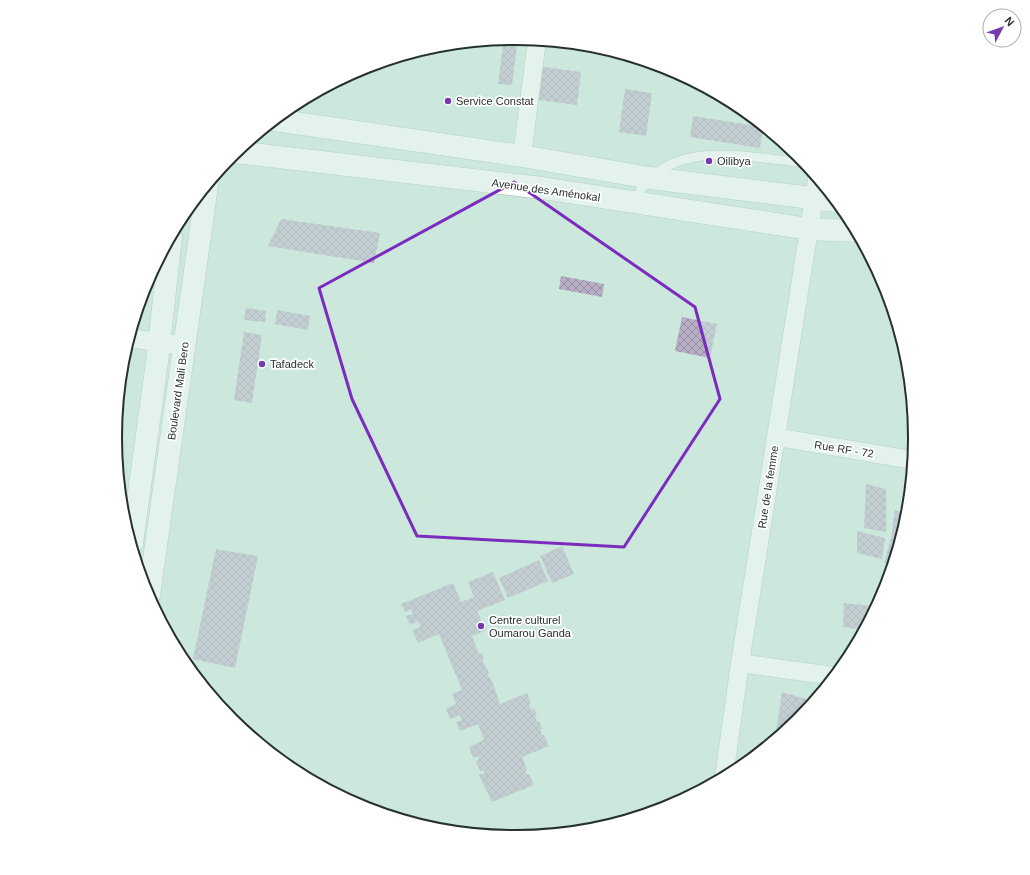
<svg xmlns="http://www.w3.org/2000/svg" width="1030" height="875" font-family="Arial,sans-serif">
	<defs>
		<pattern id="building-cross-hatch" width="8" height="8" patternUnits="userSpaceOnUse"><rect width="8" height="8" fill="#b8afc6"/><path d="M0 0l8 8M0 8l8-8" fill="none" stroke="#968fa1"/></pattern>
	</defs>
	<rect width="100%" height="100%" fill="#cce8dd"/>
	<path fill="url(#building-cross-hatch)" d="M 518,38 L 512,85 L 498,84 L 504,39 Z
		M 536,66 L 581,72 L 577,105 L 531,99 Z
		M 676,73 L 689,80 L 688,83 L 675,78 Z
		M 625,89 L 652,93 L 646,136 L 619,132 Z
		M 693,116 L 763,127 L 760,148 L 690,137 Z
		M 281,219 L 380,233 L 374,263 L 268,246 Z
		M 561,276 L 604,284 L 602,297 L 559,289 Z
		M 246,308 L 266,311 L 265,322 L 244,320 Z
		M 277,310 L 310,316 L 308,330 L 275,324 Z
		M 682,317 L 717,324 L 710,358 L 675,351 Z
		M 244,332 L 262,335 L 252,403 L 234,400 Z
		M 866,484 L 886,489 L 886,532 L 864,528 Z
		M 895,510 L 907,514 L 900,539 L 891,538 L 899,540 L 892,565 L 884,563 L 891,538 Z
		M 857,531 L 885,538 L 882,559 L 857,553 Z
		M 562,546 L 574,574 L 552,583 L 540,556 Z
		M 216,549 L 258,556 L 235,668 L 193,659 Z
		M 539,560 L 548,581 L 508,598 L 499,578 Z
		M 493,572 L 505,600 L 477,611 L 486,630 L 472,636 L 479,654 L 481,653 L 484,659 L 482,660 L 489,673 L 487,674 L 492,681 L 500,704 L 527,693 L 531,703 L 529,704 L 531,710 L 534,709 L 537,716 L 535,717 L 537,722 L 539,721 L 542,729 L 540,730 L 542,735 L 544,735 L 549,746 L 522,757 L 527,770 L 525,771 L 526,774 L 529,774 L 534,785 L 492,802 L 479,775 L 485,773 L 484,770 L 480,771 L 476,761 L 479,760 L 478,756 L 473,758 L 469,747 L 484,740 L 478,724 L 460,731 L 456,722 L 462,720 L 460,715 L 450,719 L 446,709 L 456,704 L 452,694 L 462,690 L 439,634 L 418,643 L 412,630 L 421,627 L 418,621 L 410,625 L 406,616 L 413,614 L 411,609 L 405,612 L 401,604 L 453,583 L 461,602 L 474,597 L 468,582 Z
		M 844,603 L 872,606 L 871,615 L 863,630 L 843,627 Z
		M 782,692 L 813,701 L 797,720 L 775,739 Z"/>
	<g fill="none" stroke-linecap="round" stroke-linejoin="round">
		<g stroke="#9ab5aa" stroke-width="10">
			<path id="service" d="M 633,201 C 639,194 643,185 650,179 C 685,141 759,158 804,163"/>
		</g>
		<g stroke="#9ab5aa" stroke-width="19">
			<path id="minor" d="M 522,156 L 537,40
				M 130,338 L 184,346
				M 776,437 L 912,460
				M 740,663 L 833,676
				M 724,777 L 740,663 L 817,179"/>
		</g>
		<g stroke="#9ab5aa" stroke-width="23">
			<path id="secondary" d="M 275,120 L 522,156 L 650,178 L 835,201
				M 236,152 L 542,188 L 809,229 L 856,231"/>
		</g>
		<g stroke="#9ab5aa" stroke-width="23">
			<path id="primary" d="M 132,543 L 157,362 L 171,237
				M 149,595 L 207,186"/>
		</g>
		<use href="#service" stroke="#fff" stroke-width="9"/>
		<use href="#minor" stroke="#fff" stroke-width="18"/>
		<use href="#secondary" stroke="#fff" stroke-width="22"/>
		<use href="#primary" stroke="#fff" stroke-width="22"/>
	</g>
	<path d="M0 0H1030V875H0ZM 514,182 L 695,307 L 720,399 L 624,547 L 417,536 L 352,399 L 319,288 Z" fill="#cce8dd" fill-opacity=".55" fill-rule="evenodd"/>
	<path fill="none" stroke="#7b2cbf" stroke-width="3" stroke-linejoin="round" d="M 514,182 L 695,307 L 720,399 L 624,547 L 417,536 L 352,399 L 319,288 Z"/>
	<g fill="#763ab0" stroke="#fff" stroke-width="1.5">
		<circle cx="448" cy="101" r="4"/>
		<circle cx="709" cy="161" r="4"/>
		<circle cx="262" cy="364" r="4"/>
		<circle cx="481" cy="626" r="4"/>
	</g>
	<g text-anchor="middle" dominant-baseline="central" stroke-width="3.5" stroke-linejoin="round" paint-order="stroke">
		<g font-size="11" fill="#27312d" stroke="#fff" text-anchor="start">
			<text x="456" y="101">Service Constat</text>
			<text x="717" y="161">Oilibya</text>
			<text x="270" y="364">Tafadeck</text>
			<text x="489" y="620">Centre culturel<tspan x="489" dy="13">Oumarou Ganda</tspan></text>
		</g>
		<g font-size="11" fill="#27312d" stroke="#fff">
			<text transform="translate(546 190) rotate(8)">Avenue des Aménokal</text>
			<text transform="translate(178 391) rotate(-82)">Boulevard Mali Bero</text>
			<text transform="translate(844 449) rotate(9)">Rue RF - 72</text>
			<text transform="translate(768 487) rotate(-81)">Rue de la femme</text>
		</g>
	</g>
	<path d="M0 0H1030V875H0ZM514 45H516A392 392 0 0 1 908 437V438A392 392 0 0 1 516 830H514A392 392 0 0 1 122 438V437A392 392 0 0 1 514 45Z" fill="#fff" fill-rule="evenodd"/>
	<path fill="none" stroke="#27312d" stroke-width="2" d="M514 45H516A392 392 0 0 1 908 437V438A392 392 0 0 1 516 830H514A392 392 0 0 1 122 438V437A392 392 0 0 1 514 45Z"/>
	<g transform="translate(1002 28) rotate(49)"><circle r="19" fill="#ffffff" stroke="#a9adab"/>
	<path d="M0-3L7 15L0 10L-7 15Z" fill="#763ab0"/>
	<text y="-6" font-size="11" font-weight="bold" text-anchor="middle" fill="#27312d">N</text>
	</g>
</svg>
